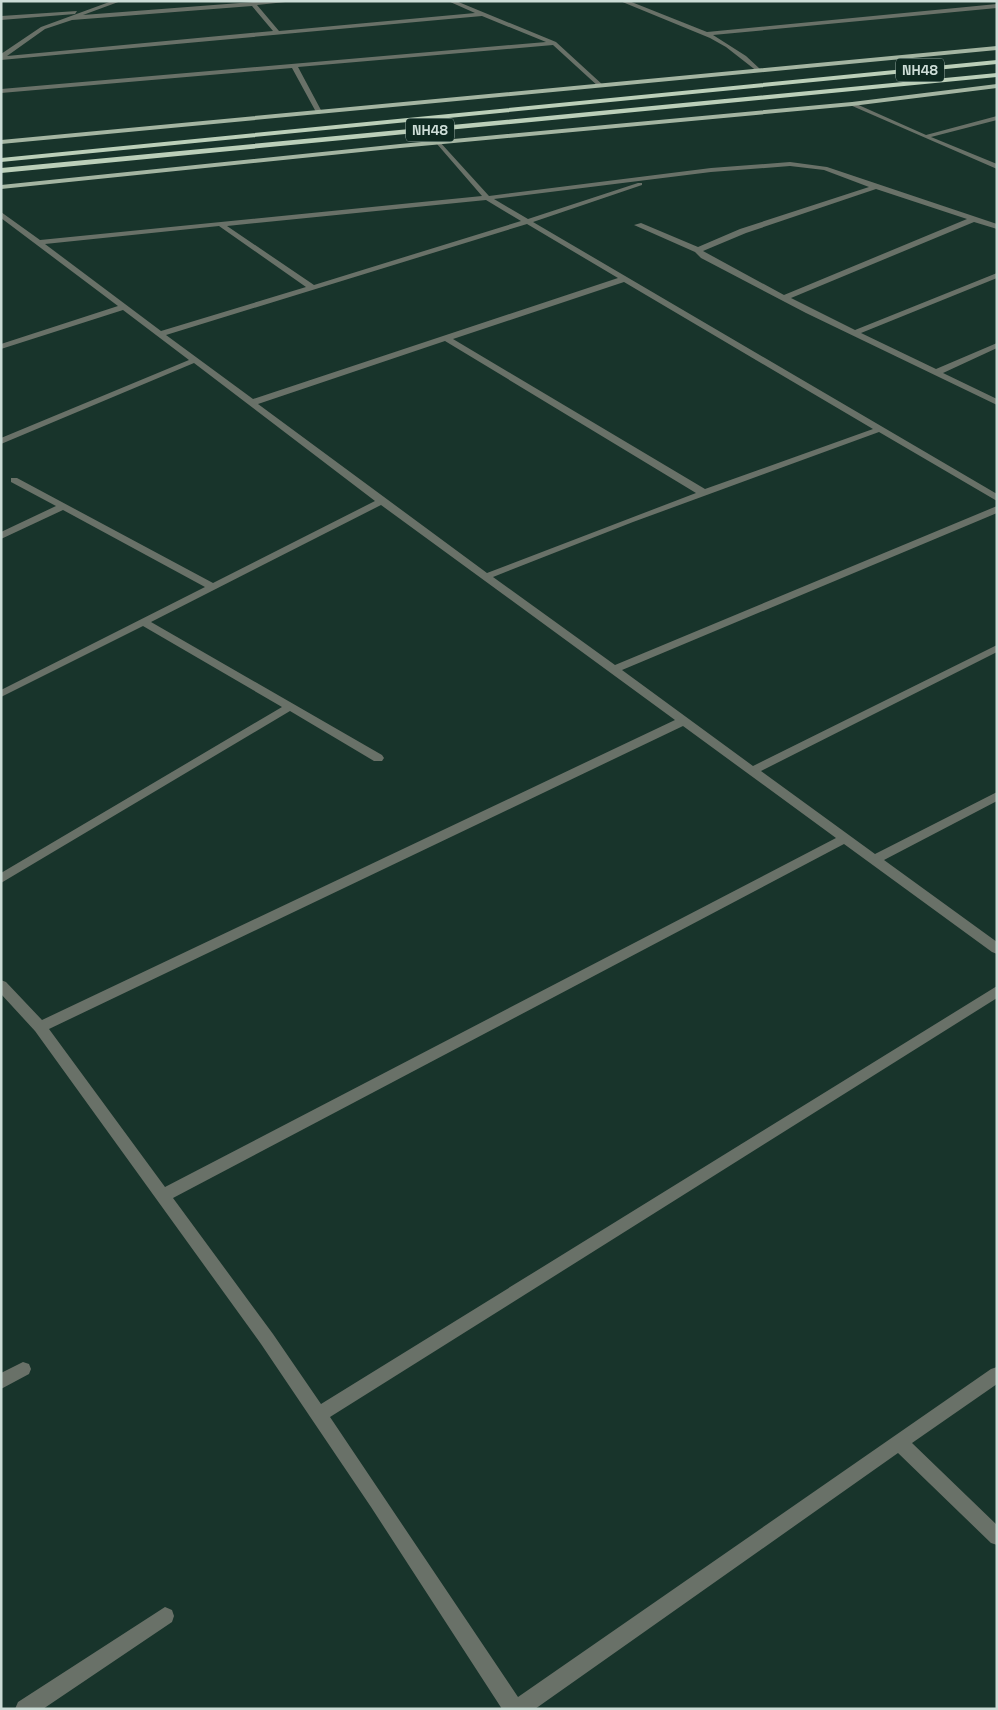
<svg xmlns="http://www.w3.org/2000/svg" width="998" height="1710" font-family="'Space Grotesk',sans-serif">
	<rect width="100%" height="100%" fill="#18342b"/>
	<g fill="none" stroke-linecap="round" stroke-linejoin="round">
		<path fill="#697168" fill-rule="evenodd" d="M 112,1 L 121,1 L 83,15 L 267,1 L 295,1 L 257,5 L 279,31 L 475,13 L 448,1 L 456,1 L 556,42 L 604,86 L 599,87 L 553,45 L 298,67 L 322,112 L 319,114 L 316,112 L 292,68 L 1,93 L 1,89 L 546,42 L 482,16 L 1,60 L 1,54 L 41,27 ZM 252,6 L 273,31 L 7,56 L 45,29 L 72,20 Z
			M 620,1 L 629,1 L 707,32 L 997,4 L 997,8 L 713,35 L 746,56 L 760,69 L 758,72 L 726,47 L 710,38 Z
			M 77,11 L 75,14 L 1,20 L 1,16 Z
			M 850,103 L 854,103 L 926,135 L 997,116 L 997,120 L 931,137 L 997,164 L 997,169 L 850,105 Z
			M 439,141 L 489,196 L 711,168 L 790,162 L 827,167 L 997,224 L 997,229 L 974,222 L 791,298 L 855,330 L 997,273 L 997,278 L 861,333 L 936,369 L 997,343 L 997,348 L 943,373 L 997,399 L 997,405 L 806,313 L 701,258 L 695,252 L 634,225 L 641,223 L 698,247 L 740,229 L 869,187 L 824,170 L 790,166 L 711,172 L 494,199 L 528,219 L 638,183 L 642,183 L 642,185 L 533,222 L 997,494 L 997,501 L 879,432 L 633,522 L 493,577 L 615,665 L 997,506 L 997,513 L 622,670 L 753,766 L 997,645 L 997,652 L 761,771 L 875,854 L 997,792 L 997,801 L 884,860 L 997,942 L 997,954 L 992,952 L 844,844 L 173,1198 L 273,1334 L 321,1404 L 997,986 L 997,998 L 330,1417 L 518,1697 L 991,1369 L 997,1367 L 997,1384 L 912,1443 L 997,1525 L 997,1545 L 991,1543 L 898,1453 L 535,1709 L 502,1709 L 371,1507 L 261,1344 L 35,1031 L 1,994 L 1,980 L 6,982 L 42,1020 L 675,720 L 381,505 L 151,622 L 382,755 L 384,758 L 382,761 L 374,761 L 290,711 L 1,883 L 1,873 L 282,707 L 143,626 L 1,697 L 1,690 L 205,587 L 63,510 L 1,539 L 1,532 L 56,506 L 11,482 L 11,478 L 17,478 L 213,583 L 375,501 L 194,363 L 1,444 L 1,438 L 189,360 L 123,310 L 1,349 L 1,344 L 118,306 L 1,218 L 1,212 L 40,240 L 482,196 L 437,144 L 437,142 ZM 876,189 L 967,219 L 784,295 L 703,251 L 746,233 ZM 486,200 L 521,221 L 314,285 L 227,226 ZM 527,224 L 618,278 L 253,399 L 166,335 ZM 219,226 L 306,287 L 161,331 L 45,244 ZM 624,282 L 873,429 L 705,489 L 453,339 ZM 445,341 L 696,493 L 487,573 L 258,404 ZM 683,726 L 836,838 L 165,1187 L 49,1029 Z
			M 23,1362 L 29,1364 L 31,1369 L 29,1374 L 1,1389 L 1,1373 Z
			M 165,1607 L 172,1610 L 174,1616 L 172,1622 L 43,1709 L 15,1709 L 18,1702 Z"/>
		<path fill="#a4b5a2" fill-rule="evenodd" d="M 997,46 L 997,50 L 1,144 L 1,140 Z
			M 997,84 L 997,88 L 852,106 L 400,148 L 1,189 L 1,185 L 400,144 L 852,102 Z"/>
		<path fill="#bbcfb9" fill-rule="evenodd" d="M 997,60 L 997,64 L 1,162 L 1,158 Z
			M 997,73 L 997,77 L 1,173 L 1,168 Z"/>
	</g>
	<g text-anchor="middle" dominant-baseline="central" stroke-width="5" stroke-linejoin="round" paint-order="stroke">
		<g fill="#0e2a21" stroke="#93a7a0" stroke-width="1">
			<rect x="896" y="58.5" width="48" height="23" rx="4"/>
			<rect x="406" y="118.5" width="48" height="23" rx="4"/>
		</g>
		<g font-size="14" font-weight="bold" fill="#ccdcd6">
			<text x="920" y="70">NH48</text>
			<text x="430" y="130">NH48</text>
		</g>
	</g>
	<rect width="998" height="1710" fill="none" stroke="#ccdcd6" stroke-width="5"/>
</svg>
